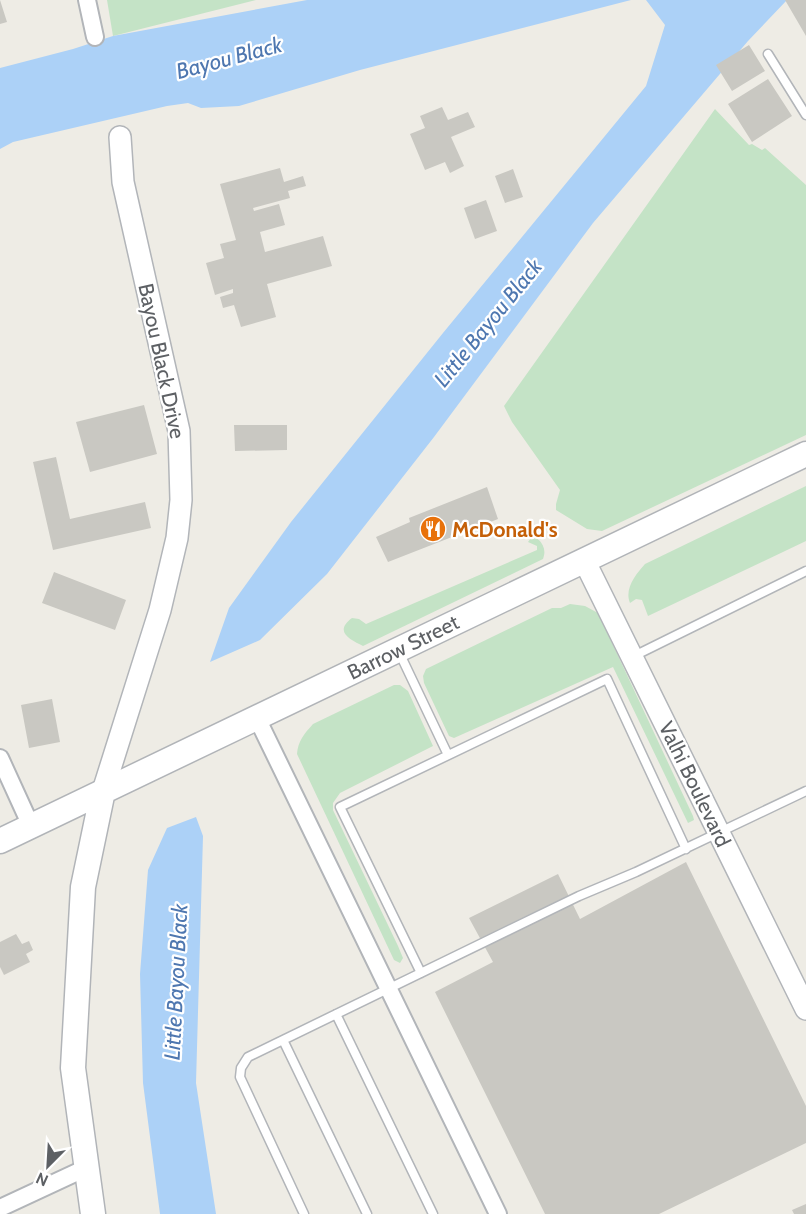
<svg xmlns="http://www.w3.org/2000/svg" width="806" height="1214" font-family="Cabin,sans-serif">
	<rect width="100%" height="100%" fill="#eeece5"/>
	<path fill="#c4e3c6" d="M 107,0 L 256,0 L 113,36 Z
		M 715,109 L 749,145 L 752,144 L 762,150 L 765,148 L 806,185 L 806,435 L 602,531 L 587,529 L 556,510 L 556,504 L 560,490 L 512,422 L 504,406 Z
		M 806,486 L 806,541 L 648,616 L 642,600 L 636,599 L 630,603 C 624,589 636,574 645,564 Z
		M 531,538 L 538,539 C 544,545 546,551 543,559 L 363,646 C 351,640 333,632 352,618 L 359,619 L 366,624 L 537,550 L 537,546 L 528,542 Z
		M 570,604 L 585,606 L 598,613 L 693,816 L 694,820 L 688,823 L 613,667 L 454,738 L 449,736 L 424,683 L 423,676 L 426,669 L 552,608 L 561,608 Z
		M 394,685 L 400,685 L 408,691 L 433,746 L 340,793 L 333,803 L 333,810 L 398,946 L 403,958 L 400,963 L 394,960 L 297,754 C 298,741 304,734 313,724 Z"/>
	<path fill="#acd1f7" d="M 307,0 L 631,0 L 360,70 L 239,106 L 201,108 L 188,103 L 167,106 L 13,142 L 0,149 L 0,68 L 73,49 L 113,36 Z
		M 646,0 L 787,0 L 748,41 L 593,223 L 434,437 L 327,574 L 260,640 L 210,662 L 229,608 L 291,522 L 443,333 L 646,86 L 665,25 Z
		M 196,817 L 203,836 L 196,1083 L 216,1214 L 160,1214 L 143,1083 L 140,974 L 148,870 L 167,828 Z"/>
	<path fill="#c9c8c2" d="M 0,0 L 7,22 L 0,24 Z
		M 785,0 L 806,0 L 806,36 Z
		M 749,45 L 765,71 L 732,91 L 716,65 Z
		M 768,79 L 792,116 L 752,142 L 728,104 Z
		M 442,107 L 448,120 L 468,112 L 475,127 L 451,137 L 464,166 L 450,173 L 445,162 L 425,170 L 410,134 L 425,128 L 420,116 Z
		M 280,168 L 284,182 L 303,176 L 306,186 L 288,191 L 290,198 L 253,208 L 254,211 L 279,204 L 285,225 L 260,232 L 265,252 L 323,236 L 332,266 L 267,284 L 276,317 L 241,327 L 234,305 L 223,308 L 220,297 L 233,293 L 233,289 L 215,295 L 206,263 L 224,258 L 220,244 L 236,240 L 220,184 Z
		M 513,169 L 523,197 L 505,203 L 495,176 Z
		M 486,200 L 497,231 L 475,239 L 464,208 Z
		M 144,405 L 157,454 L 90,472 L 76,422 Z
		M 234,425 L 287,425 L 287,450 L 235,451 Z
		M 56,457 L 70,519 L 145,502 L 151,528 L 53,550 L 33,462 Z
		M 487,487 L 498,519 L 388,562 L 376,537 L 410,522 L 409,518 Z
		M 54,572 L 126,600 L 115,630 L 42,603 Z
		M 52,699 L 60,742 L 29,748 L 21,705 Z
		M 686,862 L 806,1106 L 806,1143 L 659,1214 L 545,1214 L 435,992 L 493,962 L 469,918 L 558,874 L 580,919 Z
		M 16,934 L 22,944 L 29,941 L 33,950 L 26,954 L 30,962 L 4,975 L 0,967 L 0,942 Z
		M 806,1204 L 806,1214 L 794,1214 L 792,1210 Z"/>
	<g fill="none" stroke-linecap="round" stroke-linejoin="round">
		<g stroke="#b2b5b9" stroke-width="11">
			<path id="service" d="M 768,54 L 806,115
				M 398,650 L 448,755
				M 632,657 L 806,571
				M 421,973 L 340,807 L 607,679 L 686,849
				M 336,1014 L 433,1214
				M 283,1040 L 367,1214
				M 304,1214 L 240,1077 L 241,1068 L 248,1057 L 579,896 L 636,872 L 806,791"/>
		</g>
		<g stroke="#b2b5b9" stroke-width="20">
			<path id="minor" d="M 87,0 L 95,37
				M 257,718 L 498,1214
				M 0,758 L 31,826
				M 0,1208 L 86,1168"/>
		</g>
		<g stroke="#b2b5b9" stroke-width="24">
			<path id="tertiary" d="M 584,560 L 806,1009
				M 103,791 L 160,610 L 177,538 L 181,500 L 179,431 L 123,182 L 120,137"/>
		</g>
		<g stroke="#b1b4b8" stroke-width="27">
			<path id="secondary" d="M 0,841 C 268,710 537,582 806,454
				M 93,1214 L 73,1068 L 83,887 L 103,791"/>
		</g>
		<use href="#service" stroke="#fff" stroke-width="8"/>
		<use href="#minor" stroke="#fff" stroke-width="16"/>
		<use href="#tertiary" stroke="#fff" stroke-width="21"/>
		<use href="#secondary" stroke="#fff" stroke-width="24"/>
	</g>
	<defs>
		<g id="restaurant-disc" transform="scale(1.35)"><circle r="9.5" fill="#e8710a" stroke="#fff"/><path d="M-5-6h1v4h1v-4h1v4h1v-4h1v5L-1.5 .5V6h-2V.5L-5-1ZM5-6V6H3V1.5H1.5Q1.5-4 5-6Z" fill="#fff"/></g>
	</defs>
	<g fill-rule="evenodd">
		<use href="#restaurant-disc" x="433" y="529"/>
	</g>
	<g text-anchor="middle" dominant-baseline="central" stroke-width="4.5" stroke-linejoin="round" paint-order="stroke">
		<g font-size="21" fill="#5d6064" stroke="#fff">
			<text transform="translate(162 361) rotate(78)">Bayou Black Drive</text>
			<text transform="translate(403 647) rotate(-26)">Barrow Street</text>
			<text transform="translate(695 784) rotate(64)">Valhi Boulevard</text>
		</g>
		<g font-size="21" font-weight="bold" fill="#c56008" stroke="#fff" text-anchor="start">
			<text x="452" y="529">McDonald's</text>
		</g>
		<g font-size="22" font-style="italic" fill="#4e77b0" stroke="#fff">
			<text transform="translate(229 58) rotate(-15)">Bayou Black</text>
			<text transform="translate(488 323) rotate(-51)">Little Bayou Black</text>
			<text transform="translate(176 982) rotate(-87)">Little Bayou Black</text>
		</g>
	</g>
	<g transform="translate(48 1166) rotate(204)" stroke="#ffffff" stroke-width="4.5" paint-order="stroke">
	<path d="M0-4.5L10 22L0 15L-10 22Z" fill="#5d6064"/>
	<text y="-9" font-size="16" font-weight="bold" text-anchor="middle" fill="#5d6064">N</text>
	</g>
</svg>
